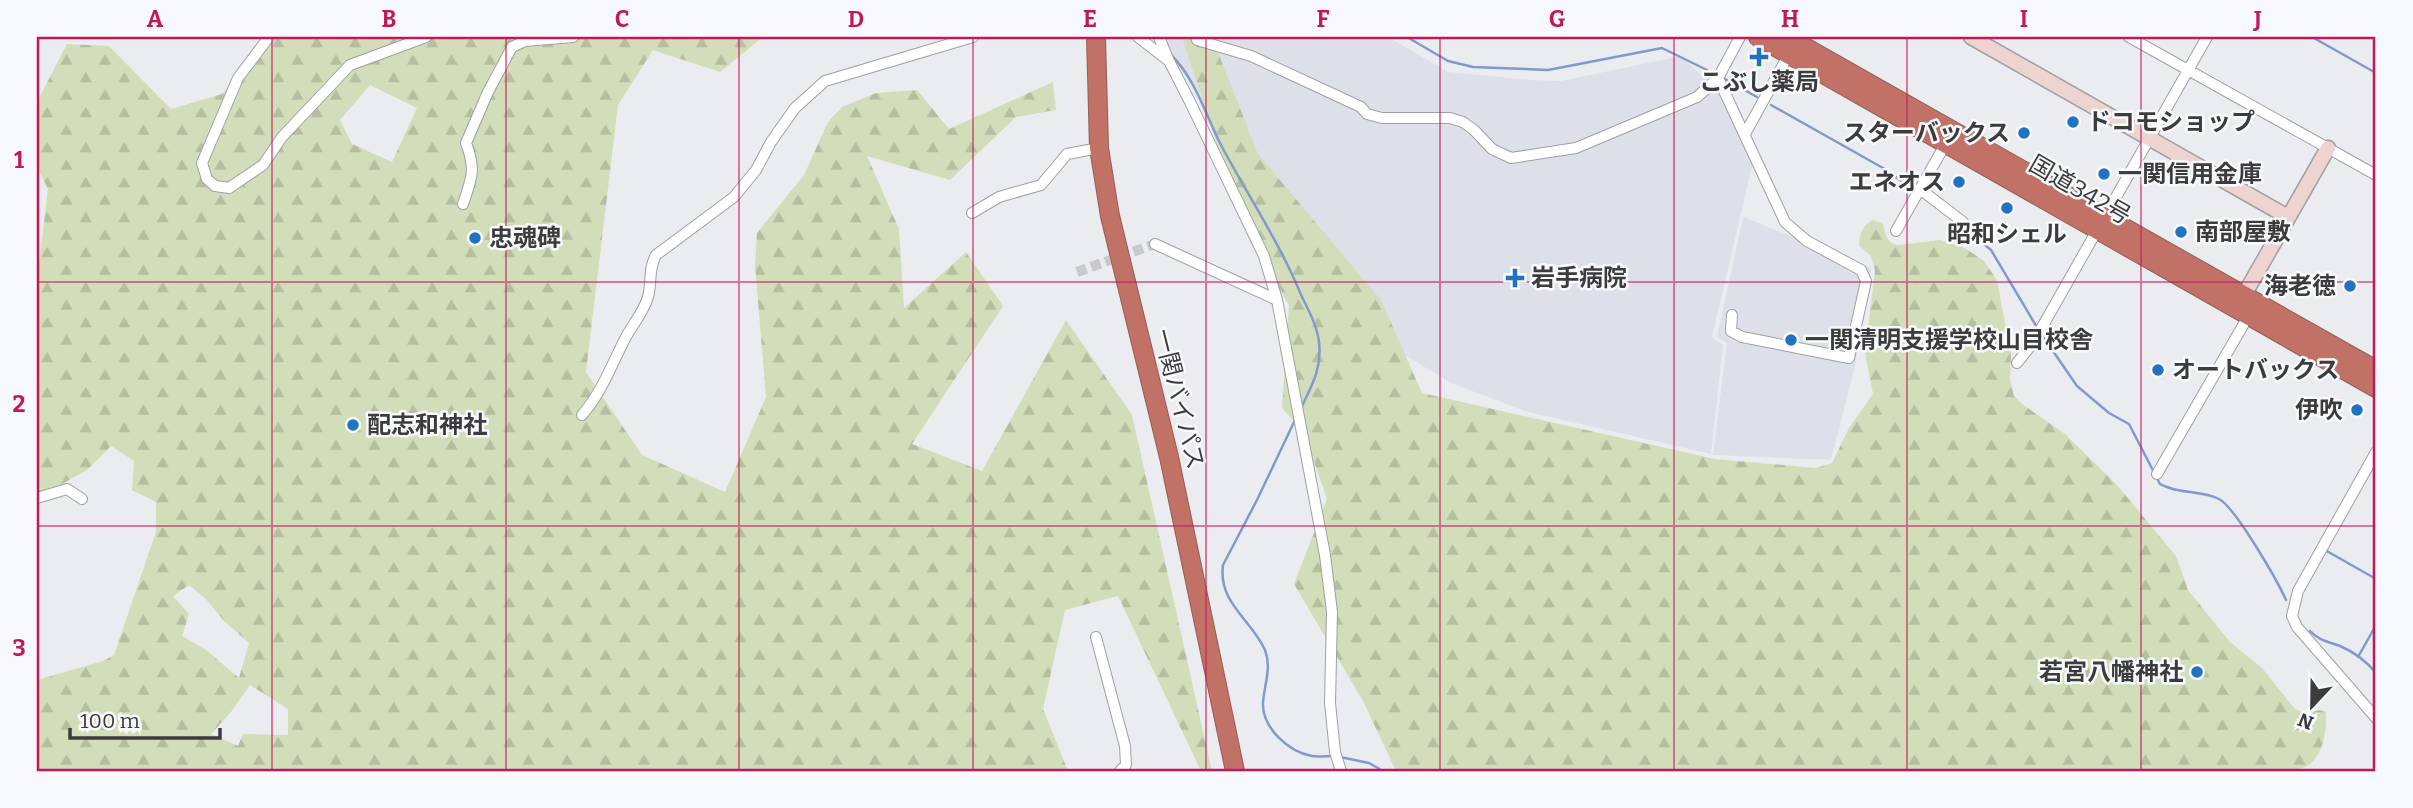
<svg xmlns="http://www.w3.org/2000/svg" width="2413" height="808" font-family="Bitter,'Noto Sans JP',serif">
	<defs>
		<pattern id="forest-firs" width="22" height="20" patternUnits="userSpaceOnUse" patternTransform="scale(1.75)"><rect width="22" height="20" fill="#d2deb9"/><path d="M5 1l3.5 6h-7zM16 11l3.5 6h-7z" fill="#b5bfa0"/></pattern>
	</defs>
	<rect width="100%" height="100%" fill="#ebecef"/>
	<path fill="#dde0e9" d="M 1160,37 L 1388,37 L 1448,72 L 1531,80 L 1561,81 L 1681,56 L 1721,94 L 1752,166 L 1712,337 L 1723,345 L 1711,454 L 1528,412 L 1451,383 L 1342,317 Z
		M 1743,217 L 1871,268 L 1855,366 L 1831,460 L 1713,455 L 1727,343 L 1717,337 Z"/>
	<path fill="url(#forest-firs)" fill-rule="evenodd" d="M 270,37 L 763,37 L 720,72 L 653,50 L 618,105 L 586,372 L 642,455 L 725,492 L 766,397 L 755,265 L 757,233 L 804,175 L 828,122 L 842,107 L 876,93 L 917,90 L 949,129 L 1053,82 L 1056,110 L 1016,117 L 950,180 L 867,156 L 899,229 L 904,308 L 966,252 L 1003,306 L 912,444 L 982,471 L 1066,320 L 1132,415 L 1212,771 L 1201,771 L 1118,596 L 1065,610 L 1043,709 L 1068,771 L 37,771 L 37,680 L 103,661 L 114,655 L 156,532 L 156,502 L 132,490 L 134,461 L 111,446 L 87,470 L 37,498 L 37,281 L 48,189 L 37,168 L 37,102 L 67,44 L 109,46 L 171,109 L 222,94 ZM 370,85 L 417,108 L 392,162 L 352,144 L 340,120 ZM 189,585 L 205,598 L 224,621 L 249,643 L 239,678 L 205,649 L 182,636 L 189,614 L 173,596 ZM 250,685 L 288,709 L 288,735 L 243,734 L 238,746 L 211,734 L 231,712 Z
		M 1182,37 L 1212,37 L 1258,154 L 1381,300 L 1422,393 L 1715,459 L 1816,468 L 1832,463 L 1849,428 L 1873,394 L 1865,353 L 1875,271 L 1871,256 L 1859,245 C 1860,232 1862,226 1873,220 L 1883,224 C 1886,235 1886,243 1898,245 L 1940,240 L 1965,248 L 1984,261 L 1997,280 L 2011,355 L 2010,380 L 2014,396 L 2022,404 L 2065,434 L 2117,485 L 2176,556 L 2188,590 L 2230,642 L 2262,668 L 2295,709 L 2307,714 L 2319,710 L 2326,712 C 2327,729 2324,756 2307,766 C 2302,769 2295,770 2290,771 L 1396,771 L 1363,701 L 1294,584 L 1327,499 L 1304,433 L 1282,408 L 1289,305 L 1245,230 Z"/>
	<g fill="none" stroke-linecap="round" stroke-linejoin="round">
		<path stroke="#809acf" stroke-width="2.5" d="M 1407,37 L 1448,61 L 1473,67 L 1548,70 L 1662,48 L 1707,70
			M 2312,37 L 2376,73
			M 1172,56 C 1196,80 1206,116 1221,145 C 1248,196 1280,243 1302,297 C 1309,311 1317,326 1319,342 C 1322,369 1312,385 1301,408
			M 1725,79 L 1757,97
			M 1771,105 L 1883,168 L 1915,191
			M 1962,226 L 1991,250 L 2038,329
			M 2042,335 L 2077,386 L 2109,413 L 2129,424 L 2160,484 C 2177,494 2201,490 2219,499 C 2235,507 2277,580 2286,600
			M 1295,420 L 1257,500 L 1223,565 C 1218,603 1251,619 1265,650 C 1272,668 1264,685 1263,703 C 1262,728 1289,752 1312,756 C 1318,757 1326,756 1333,756
			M 2325,550 L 2376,579
			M 2310,631 C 2318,640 2329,642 2340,646 C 2354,652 2367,662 2376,673
			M 2358,657 L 2376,625
			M 1340,757 L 1369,763 L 1383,771"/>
		<path stroke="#c8c9cb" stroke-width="10" stroke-dasharray="10 5" stroke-linecap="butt" d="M 1077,272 L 1155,244"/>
		<g stroke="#a0a0a3" stroke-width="12">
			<path id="street" d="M 269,37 L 238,78 L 202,163 L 207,179 L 215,186 L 229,188 L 263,165 L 282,137 L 350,65 L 426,37
				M 1138,37 L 1169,61 L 1190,102 L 1264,256 L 1277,300 L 1325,555 L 1332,612 L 1330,703 L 1335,752 L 1341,771
				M 1159,37 L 1168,59
				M 1196,37 L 1197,40 L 1251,56 L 1361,107 L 1367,114 L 1382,118 L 1450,118 L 1463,122 L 1474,130 L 1492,149 L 1511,158 L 1576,148 L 1697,97 L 1718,78
				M 2129,37 L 2376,175
				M 1745,134 L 1789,54
				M 1920,189 L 1963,222
				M 463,204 C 472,178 476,169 466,143 L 488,92 L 512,47 L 525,41 L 573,37
				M 972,213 L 999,197 L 1041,185 L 1067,154 L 1099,148
				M 1896,231 L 1946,143
				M 1155,244 L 1277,300
				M 1732,315 L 1731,331 L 1742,337 L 1849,358 L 1866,281 L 1861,270 L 1807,241 L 1785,222 L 1718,78 L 1740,37
				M 2017,363 L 2033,343 L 2207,37
				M 582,415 C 603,391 612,363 627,335 C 634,323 644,311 648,297 C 652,283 648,269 656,255 L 734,197 L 756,170 L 771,142 L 795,108 L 825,81 L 973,37
				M 2376,452 L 2298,591 L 2292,616 L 2297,627 L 2376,718
				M 2157,474 L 2249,315
				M 37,498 L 67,489 L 82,499
				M 1096,637 L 1125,746 L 1126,765 L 1120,771"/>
		</g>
		<g stroke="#a0a0a3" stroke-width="17">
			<path id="secondary" d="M 1971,37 L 2288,217
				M 2244,295 L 2328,148"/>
		</g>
		<g stroke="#935e58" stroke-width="20">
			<path id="highway" d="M 1096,37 L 1099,148 L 1110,216 L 1169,457 L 1235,771
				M 1758,37 L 2376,388
				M 1787,37 L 2376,370"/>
		</g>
		<use href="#street" stroke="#fff" stroke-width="10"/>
		<use href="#secondary" stroke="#edd4d1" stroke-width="14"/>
		<use href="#highway" stroke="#c27167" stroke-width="18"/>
	</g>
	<path fill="none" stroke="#c2185b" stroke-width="2" stroke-opacity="0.55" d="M 272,37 L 272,771M 506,37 L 506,771M 739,37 L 739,771M 973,37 L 973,771M 1206,37 L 1206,771M 1440,37 L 1440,771M 1674,37 L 1674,771M 1907,37 L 1907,771M 2141,37 L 2141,771M 37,282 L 2376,282M 37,526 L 2376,526"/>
	<g fill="#2173c2" stroke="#f8f9fc" stroke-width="2.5">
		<path d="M1755.5 46.5h7v7h7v7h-7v7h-7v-7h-7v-7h7z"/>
		<circle cx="2073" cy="122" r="7"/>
		<circle cx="2024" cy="133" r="7"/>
		<circle cx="2104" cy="174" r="7"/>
		<circle cx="1959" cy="182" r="7"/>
		<circle cx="2007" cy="208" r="7"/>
		<circle cx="2181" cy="232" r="7"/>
		<circle cx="475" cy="238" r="7"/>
		<path d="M1511.5 267.5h7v7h7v7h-7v7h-7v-7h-7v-7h7z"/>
		<circle cx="2350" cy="286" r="7"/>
		<circle cx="1791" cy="340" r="7"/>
		<circle cx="2158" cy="370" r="7"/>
		<circle cx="2357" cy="410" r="7"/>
		<circle cx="353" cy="425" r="7"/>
		<circle cx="2197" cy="672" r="7"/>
	</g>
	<g text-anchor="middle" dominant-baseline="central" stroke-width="5" stroke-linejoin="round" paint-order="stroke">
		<g font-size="24" font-weight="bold" fill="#3c3c3d" stroke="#f8f9fc" text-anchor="start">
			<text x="1759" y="82" text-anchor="middle">こぶし薬局</text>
			<text x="2087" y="122">ドコモショップ</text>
			<text x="2010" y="133" text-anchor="end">スターバックス</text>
			<text x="2118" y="174">一関信用金庫</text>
			<text x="1945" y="182" text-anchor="end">エネオス</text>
			<text x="2195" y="232">南部屋敷</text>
			<text x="2007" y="234" text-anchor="middle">昭和シェル</text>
			<text x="489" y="238">忠魂碑</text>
			<text x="1531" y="278">岩手病院</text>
			<text x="2336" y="286" text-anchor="end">海老徳</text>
			<text x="1805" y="340">一関清明支援学校山目校舎</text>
			<text x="2172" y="370">オートバックス</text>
			<text x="2343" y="410" text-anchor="end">伊吹</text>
			<text x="367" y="425">配志和神社</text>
			<text x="2183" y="672" text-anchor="end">若宮八幡神社</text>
		</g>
		<g font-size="24" fill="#3c3c3d" stroke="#f8f9fc">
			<text transform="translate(2080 190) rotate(30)">国道342号</text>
			<text transform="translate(1179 399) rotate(76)">一関バイパス</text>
		</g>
	</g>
	<rect width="2413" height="808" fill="none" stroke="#f8f9fc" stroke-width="77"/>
	<g transform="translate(2312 706) rotate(202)" stroke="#f8f9fc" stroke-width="5" paint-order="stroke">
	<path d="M0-5L12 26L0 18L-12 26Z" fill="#3c3c3d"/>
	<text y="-10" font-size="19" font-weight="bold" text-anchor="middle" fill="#3c3c3d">N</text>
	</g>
	<path d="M70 728v10h150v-10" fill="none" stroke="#3c3c3d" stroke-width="3.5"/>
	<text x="80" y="728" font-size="21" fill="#3c3c3d" stroke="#f8f9fc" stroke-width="5" paint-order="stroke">100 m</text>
	<rect x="38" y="38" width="2336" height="732" fill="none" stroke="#c2185b" stroke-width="2.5"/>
	<g font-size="23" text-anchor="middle" font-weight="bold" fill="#c2185b">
		<text x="155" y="27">A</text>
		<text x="389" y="27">B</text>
		<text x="622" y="27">C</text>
		<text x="856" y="27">D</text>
		<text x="1090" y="27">E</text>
		<text x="1323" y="27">F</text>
		<text x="1557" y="27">G</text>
		<text x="1790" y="27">H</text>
		<text x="2024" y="27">I</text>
		<text x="2258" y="27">J</text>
		<text x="19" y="168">1</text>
		<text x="19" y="412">2</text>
		<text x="19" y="656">3</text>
	</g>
</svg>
